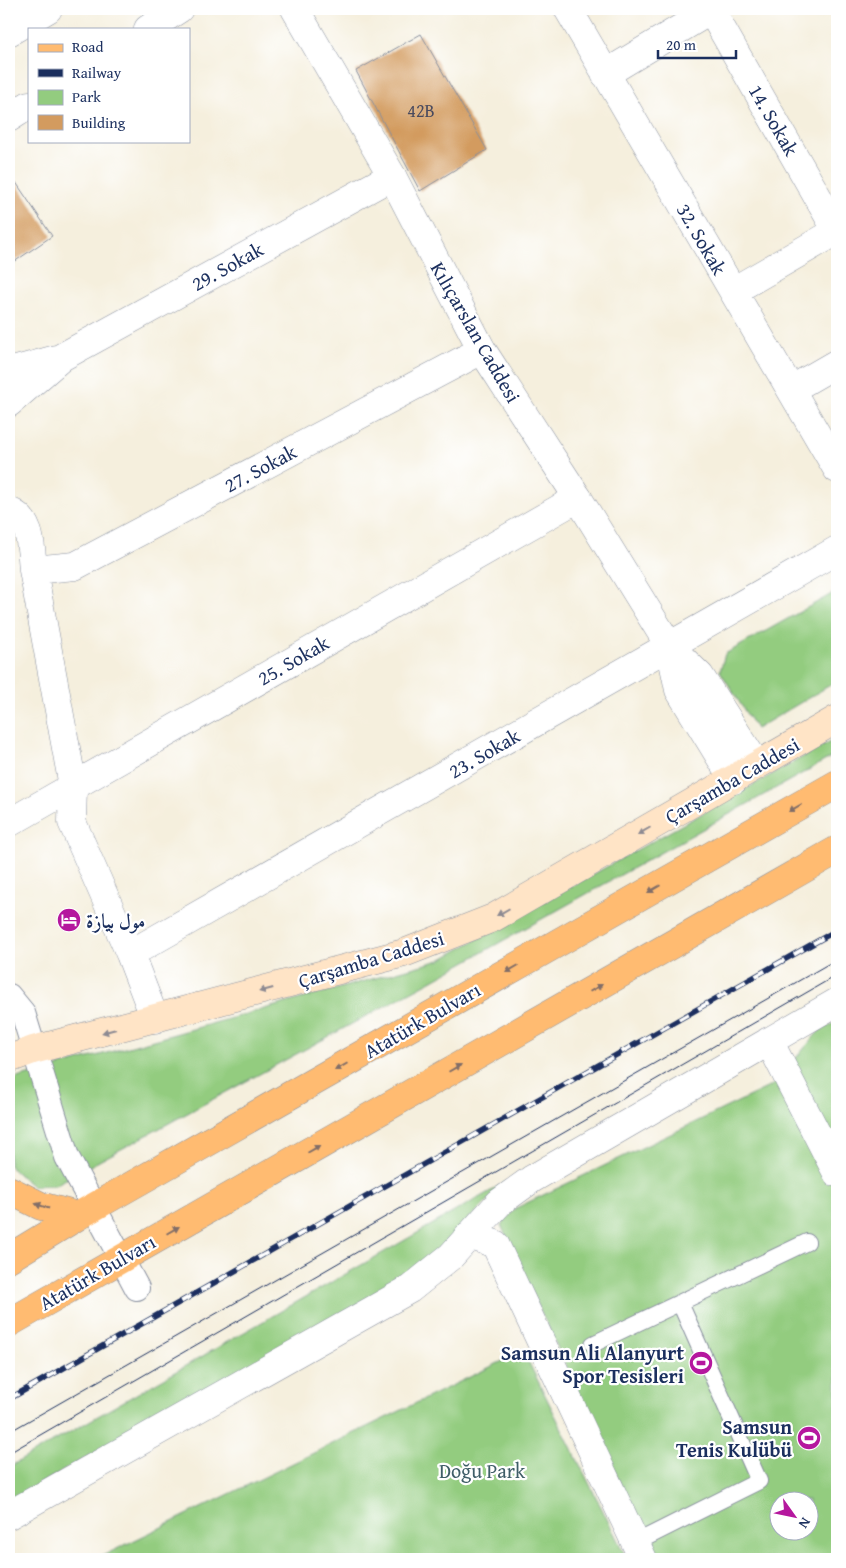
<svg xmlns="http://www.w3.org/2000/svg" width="846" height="1568" font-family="'Gentium Book Plus',Amiri,serif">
	<rect width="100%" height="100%" fill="#fff"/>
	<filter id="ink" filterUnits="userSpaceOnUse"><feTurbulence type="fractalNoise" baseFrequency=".02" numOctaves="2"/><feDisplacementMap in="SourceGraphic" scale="10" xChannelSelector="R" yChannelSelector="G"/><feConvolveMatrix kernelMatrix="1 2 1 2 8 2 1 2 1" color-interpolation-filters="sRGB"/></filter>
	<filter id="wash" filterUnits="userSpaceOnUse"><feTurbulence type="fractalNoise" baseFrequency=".0096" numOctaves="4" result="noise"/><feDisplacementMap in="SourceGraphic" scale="20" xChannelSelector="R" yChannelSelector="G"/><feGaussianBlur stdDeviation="1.12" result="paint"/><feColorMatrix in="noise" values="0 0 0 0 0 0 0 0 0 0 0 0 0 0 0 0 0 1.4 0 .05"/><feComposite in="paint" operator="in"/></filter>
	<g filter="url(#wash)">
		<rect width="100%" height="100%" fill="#f5efdd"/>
		<path fill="#93cc7f" stroke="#577e6e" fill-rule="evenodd" d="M 837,591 L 837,681 L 756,729 L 720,671 L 725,654 Z
			M 837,738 L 837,754 L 431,981 L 55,1185 L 32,1186 L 9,1166 L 9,1088 L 17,1078 L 440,960 Z
			M 837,1022 L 837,1559 L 655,1559 L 501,1225 L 516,1208 L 773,1085 L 819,1031 ZM 778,1500 L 808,1500 L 808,1530 L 778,1530 Z
			M 508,1181 L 449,1239 L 404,1279 L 9,1501 L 9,1467 Z
			M 523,1351 L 627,1559 L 96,1559 Z"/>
		<g id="blocks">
			<path fill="#d39b5f" d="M 421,34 L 487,150 L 420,191 L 356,71 Z
				M 11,175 L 52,236 L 14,262 L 9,253 L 9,176 Z"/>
		</g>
	</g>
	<g filter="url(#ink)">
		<use href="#blocks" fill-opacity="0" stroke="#888f9e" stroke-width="1"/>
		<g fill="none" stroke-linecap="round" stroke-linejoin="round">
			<g stroke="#888f9e" stroke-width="18">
				<path id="service" d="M 593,1344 L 807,1242
					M 635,1543 L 759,1481 L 680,1303"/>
			</g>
			<g stroke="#888f9e" stroke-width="26">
				<path id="pedestrian" d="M 9,996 L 23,1013 L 67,1157 L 137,1288"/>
			</g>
			<g stroke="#888f9e" stroke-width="29">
				<path id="minor" d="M 711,10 L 837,231
					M 9,372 L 56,359
					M 792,389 L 837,363
					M 9,403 L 62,357 L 392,176
					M 9,511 C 32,520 31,548 33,570 L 73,786 L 72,822 L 130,954 L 155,1019
					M 33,570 L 75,566 L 482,350
					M 9,823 L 578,498
					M 130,954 L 837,550
					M 769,1041 L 837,1173
					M 469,1235 L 495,1244 L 643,1559
					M 9,1515 L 410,1289 L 451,1256 L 500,1202 L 532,1179 L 837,1002"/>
			</g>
			<g stroke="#888f9e" stroke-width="29">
				<path id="tertiary" d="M 295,9 L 392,176 L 482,350 L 578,498 L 670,647 L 679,690 L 734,780
					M 568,9 L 837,469
					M 148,29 L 179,9
					M 9,32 L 48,9
					M 605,74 L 713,9
					M 9,118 L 29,105
					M 733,291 L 837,231
					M 670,647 L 700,676 L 757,765"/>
			</g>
			<g stroke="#888f9e" stroke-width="29">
				<path id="secondary" d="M 9,1059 L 33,1050 L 404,953 L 493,918 L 837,719"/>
			</g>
			<g stroke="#888f9e" stroke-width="29">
				<path id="primary" d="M 9,1190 L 41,1206 L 78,1216
					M 9,1258 L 78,1216 L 837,784
					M 9,1323 L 837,850"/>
			</g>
			<use href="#service" stroke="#fff" stroke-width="16"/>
			<use href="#pedestrian" stroke="#fff" stroke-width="24"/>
			<use href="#minor" stroke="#fff" stroke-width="28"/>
			<use href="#tertiary" stroke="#fff" stroke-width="28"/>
			<use href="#secondary" stroke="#ffe4c6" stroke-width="28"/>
			<use href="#primary" stroke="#ffbb71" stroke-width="28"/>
			<path stroke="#1b2f5e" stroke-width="1" d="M 9,1432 L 837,959
				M 9,1453 L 837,975"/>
			<g stroke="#1b2f5e" stroke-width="5.5">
				<path id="rail" d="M 9,1399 L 837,930"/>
			</g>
			<use href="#rail" stroke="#fff" stroke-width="4" stroke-dasharray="11" stroke-linecap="butt"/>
		</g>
		<defs><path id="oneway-solid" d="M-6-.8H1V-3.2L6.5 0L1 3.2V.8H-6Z" transform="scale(1.25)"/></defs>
		<g fill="#826e67">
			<use href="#oneway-solid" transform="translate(795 808) rotate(150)"/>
			<use href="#oneway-solid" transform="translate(654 889) rotate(150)"/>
			<use href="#oneway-solid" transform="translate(512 969) rotate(150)"/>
			<use href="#oneway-solid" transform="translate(596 988) rotate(-30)"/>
			<use href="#oneway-solid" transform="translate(341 1067) rotate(150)"/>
			<use href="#oneway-solid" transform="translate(455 1068) rotate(-30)"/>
			<use href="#oneway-solid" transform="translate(314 1149) rotate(-30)"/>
			<use href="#oneway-solid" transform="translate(42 1206) rotate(-161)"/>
			<use href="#oneway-solid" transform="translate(173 1230) rotate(-30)"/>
		</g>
		<g fill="#8d8a92">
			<use href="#oneway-solid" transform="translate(644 831) rotate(150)"/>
			<use href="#oneway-solid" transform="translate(503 912) rotate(150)"/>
			<use href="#oneway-solid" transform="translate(266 990) rotate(165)"/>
			<use href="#oneway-solid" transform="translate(109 1031) rotate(165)"/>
		</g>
	</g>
	<defs>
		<g id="hotel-disc" transform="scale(1.25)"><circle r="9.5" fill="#b5179e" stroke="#fff"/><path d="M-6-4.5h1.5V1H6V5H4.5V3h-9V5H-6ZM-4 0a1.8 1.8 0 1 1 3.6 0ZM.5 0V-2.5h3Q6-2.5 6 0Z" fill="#fff"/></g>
		<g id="stadium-disc" transform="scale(1.25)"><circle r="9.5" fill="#b5179e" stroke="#fff"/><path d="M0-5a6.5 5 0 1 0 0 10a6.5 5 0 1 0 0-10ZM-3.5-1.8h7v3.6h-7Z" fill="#fff"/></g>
	</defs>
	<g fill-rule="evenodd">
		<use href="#hotel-disc" x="69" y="920"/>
		<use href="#stadium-disc" x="701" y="1363"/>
		<use href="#stadium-disc" x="809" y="1438"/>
	</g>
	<g text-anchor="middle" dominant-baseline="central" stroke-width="4.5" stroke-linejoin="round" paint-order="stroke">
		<g font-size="18" fill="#494a5e">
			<text x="421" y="110">42B</text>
		</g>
		<g font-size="20" fill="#1b2f5e" stroke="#fff">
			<text transform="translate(774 120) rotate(60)">14. Sokak</text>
			<text transform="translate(702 239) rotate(60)">32. Sokak</text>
			<text transform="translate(227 266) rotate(-29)">29. Sokak</text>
			<text transform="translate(476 332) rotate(60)">Kılıçarslan Caddesi</text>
			<text transform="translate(260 468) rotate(-28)">27. Sokak</text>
			<text transform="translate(293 660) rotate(-30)">25. Sokak</text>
			<text transform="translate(484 753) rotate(-30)">23. Sokak</text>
			<text transform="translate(732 780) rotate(-30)">Çarşamba Caddesi</text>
			<text transform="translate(371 959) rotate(-17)">Çarşamba Caddesi</text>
			<text transform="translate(422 1020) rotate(-30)">Atatürk Bulvarı</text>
			<text transform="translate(97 1272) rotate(-30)">Atatürk Bulvarı</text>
		</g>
		<g font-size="20" font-weight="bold" fill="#1b2f5e" stroke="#fff" text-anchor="end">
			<text x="86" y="920" text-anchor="start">مول بيازة</text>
			<text x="684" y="1352">Samsun Ali Alanyurt<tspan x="684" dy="23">Spor Tesisleri</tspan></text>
			<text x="792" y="1426">Samsun<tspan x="792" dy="23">Tenis Kulübü</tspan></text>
		</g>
		<g font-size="20" fill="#3f5e68" stroke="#fff">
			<text x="482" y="1470">Doğu Park</text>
		</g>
	</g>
	<rect width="846" height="1568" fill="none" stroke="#fff" stroke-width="30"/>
	<rect x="28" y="28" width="162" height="115" fill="#ffffff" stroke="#a4acbf"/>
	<rect x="38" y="44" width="25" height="8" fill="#ffbb71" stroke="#a4acbf"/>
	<text x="72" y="52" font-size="15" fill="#1b2f5e">Road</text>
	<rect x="38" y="69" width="25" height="8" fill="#1b2f5e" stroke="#a4acbf"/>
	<text x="72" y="78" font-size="15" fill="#1b2f5e">Railway</text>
	<rect x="38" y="90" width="25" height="15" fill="#93cc7f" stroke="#a4acbf"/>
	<text x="72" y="102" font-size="15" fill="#1b2f5e">Park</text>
	<rect x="38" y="115" width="25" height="15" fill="#d39b5f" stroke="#a4acbf"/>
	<text x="72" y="128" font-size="15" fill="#1b2f5e">Building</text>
	<g transform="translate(794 1516) rotate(123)"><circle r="24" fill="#ffffff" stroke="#a4acbf"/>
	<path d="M0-4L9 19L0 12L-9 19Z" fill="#b5179e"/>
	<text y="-8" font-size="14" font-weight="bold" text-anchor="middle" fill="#1b2f5e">N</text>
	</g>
	<path d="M658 50v8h78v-8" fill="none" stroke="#1b2f5e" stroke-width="2.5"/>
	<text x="666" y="50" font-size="15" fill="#1b2f5e" stroke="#ffffff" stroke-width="4" paint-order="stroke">20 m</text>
</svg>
